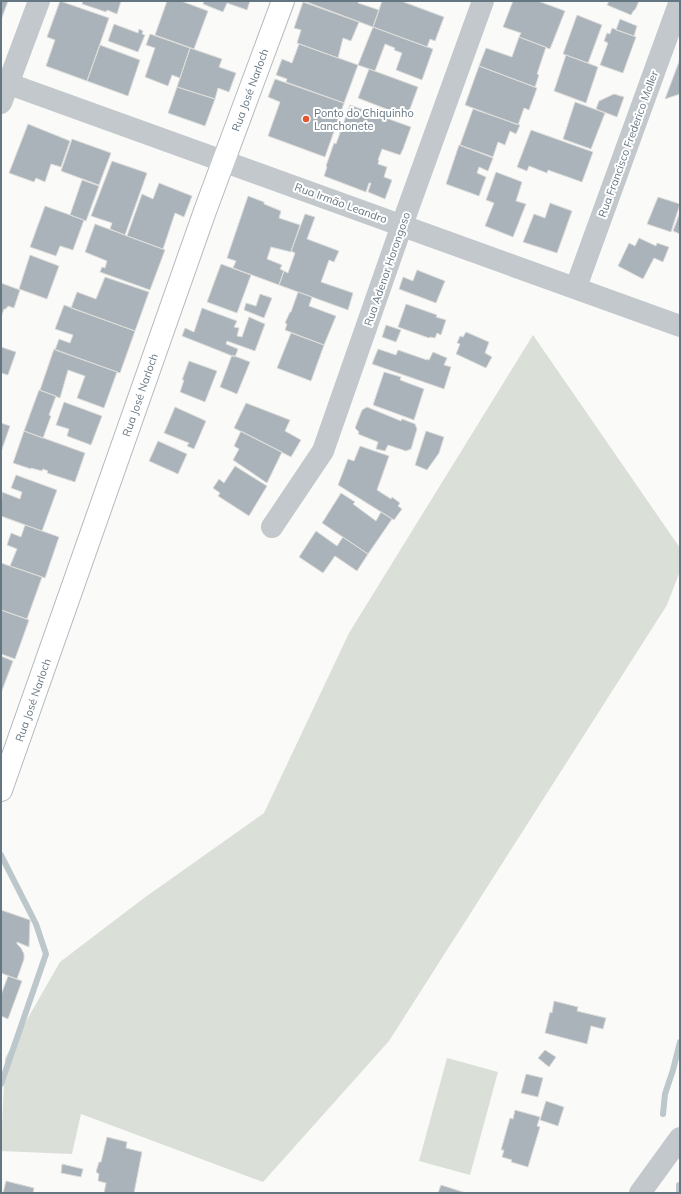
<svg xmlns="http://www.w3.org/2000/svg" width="681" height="1194" font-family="Mulish,sans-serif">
	<rect width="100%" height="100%" fill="#fafaf8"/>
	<path fill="#dadfd7" d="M 533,335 L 680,548 L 680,571 L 667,605 L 389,1041 L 263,1182 L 81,1114 L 72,1154 L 1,1151 L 5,1058 L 60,962 L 144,898 L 264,813 L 349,633 Z
		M 447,1058 L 498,1072 L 470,1175 L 419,1161 Z"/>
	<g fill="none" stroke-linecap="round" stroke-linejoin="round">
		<path stroke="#bbc7cb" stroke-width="6" d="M 1,855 L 36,924 L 46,954 L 1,1084
			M 663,1114 L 665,1094 L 673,1070 L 680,1042
			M 679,1193 L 679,1185"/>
	</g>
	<path fill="#aab3b9" stroke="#dcdcda" d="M 1,1 L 8,1 L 1,20 Z
		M 60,1 L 109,18 L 87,81 L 46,66 L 55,40 L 47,37 Z
		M 83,1 L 121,1 L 117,14 L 107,10 L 106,12 L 82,4 Z
		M 167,1 L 181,1 L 208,11 L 194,49 L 155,35 Z
		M 204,1 L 250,1 L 247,10 L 227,3 L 223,12 L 203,4 Z
		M 304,1 L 359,1 L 358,3 L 379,10 L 373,27 Z
		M 382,1 L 401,1 L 444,17 L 435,41 L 430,39 L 427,47 L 373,27 Z
		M 513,1 L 538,1 L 565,11 L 550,49 L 519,37 L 521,33 L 503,27 Z
		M 609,1 L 639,1 L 635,10 L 634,10 L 631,15 L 607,5 Z
		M 303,2 L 359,22 L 351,41 L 343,38 L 338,58 L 297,43 L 301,30 L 294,28 Z
		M 577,15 L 602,25 L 588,63 L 563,54 Z
		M 620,19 L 637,26 L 634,36 L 616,30 Z
		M 114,24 L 138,33 L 139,29 L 143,31 L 142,34 L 145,35 L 138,52 L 108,41 Z
		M 373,27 L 433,49 L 422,80 L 396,70 L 402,53 L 394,50 L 395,48 L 385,44 L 375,71 L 358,65 Z
		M 612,28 L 636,37 L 623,73 L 600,65 L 608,43 L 604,41 L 607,33 L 610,34 Z
		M 150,34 L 190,48 L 180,78 L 172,75 L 168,86 L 145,77 L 155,48 L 146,45 Z
		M 519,37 L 546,47 L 537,74 L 539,75 L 535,87 L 479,66 L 486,48 L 512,57 Z
		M 299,44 L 358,65 L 344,103 L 286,82 L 287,79 L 276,75 L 282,59 L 292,63 Z
		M 100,45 L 140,60 L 128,96 L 87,81 Z
		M 190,48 L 222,59 L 219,67 L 236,73 L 229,92 L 218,88 L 215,99 L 177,87 Z
		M 566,55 L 598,67 L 586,103 L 554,91 Z
		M 680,59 L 680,94 L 665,99 Z
		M 479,66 L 537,88 L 529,110 L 524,108 L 518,125 L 465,105 Z
		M 369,69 L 418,87 L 407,117 L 358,98 Z
		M 275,79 L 344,103 L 325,157 L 268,136 L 280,102 L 268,97 Z
		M 177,87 L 215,99 L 205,126 L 168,113 Z
		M 614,94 L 624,97 L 617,117 L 596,109 L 599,101 Z
		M 575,102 L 605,113 L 591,149 L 563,139 Z
		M 350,105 L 411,127 L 404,146 L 404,147 L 400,155 L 382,149 L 378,160 L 379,160 L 378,164 L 387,167 L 384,177 L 392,180 L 385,199 L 368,192 L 371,183 L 369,183 L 366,192 L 324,176 L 327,167 L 326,166 L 334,143 L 336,144 Z
		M 473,109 L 520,125 L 516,134 L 510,131 L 505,145 L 498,142 L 493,157 L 460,145 Z
		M 28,124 L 70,141 L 61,167 L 51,164 L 45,182 L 36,178 L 34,182 L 9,173 Z
		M 531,130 L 593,152 L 582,182 L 548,170 L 547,173 L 529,166 L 527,171 L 517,167 Z
		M 72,139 L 111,153 L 99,185 L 61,171 Z
		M 459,145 L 493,158 L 488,171 L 479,167 L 477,173 L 486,177 L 479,196 L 446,184 Z
		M 112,161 L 147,173 L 125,235 L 110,229 L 112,223 L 91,216 Z
		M 496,172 L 522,182 L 516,201 L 526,204 L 513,237 L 485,226 L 494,203 L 486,200 Z
		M 82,180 L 99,186 L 86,221 L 70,215 Z
		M 159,183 L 192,196 L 184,217 L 175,213 L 163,249 L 127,236 L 142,194 L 153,199 Z
		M 248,196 L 264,202 L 264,204 L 281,211 L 279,218 L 300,225 L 291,252 L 271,247 L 267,259 L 282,265 L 280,269 L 284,271 L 279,285 L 233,268 L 236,261 L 227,258 Z
		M 658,197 L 680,204 L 671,232 L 647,224 Z
		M 550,203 L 572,211 L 557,253 L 523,242 L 534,214 L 545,218 Z
		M 45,206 L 84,220 L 73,250 L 60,246 L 56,256 L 30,247 Z
		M 680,212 L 680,234 L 673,231 Z
		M 305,214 L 315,217 L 307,239 L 339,251 L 334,262 L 329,260 L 321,282 L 353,293 L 348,310 L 279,285 L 284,271 L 288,273 L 295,253 L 291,251 Z
		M 95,224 L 165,250 L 150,290 L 100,272 L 102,267 L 105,268 L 107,261 L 85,252 Z
		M 639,238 L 656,246 L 657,243 L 669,247 L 663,262 L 654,258 L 643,279 L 618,266 L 629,243 L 635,246 Z
		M 30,255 L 59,266 L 47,299 L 19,289 Z
		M 221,264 L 251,275 L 237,313 L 207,302 Z
		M 417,270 L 445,281 L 436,303 L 399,289 L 403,277 L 413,281 Z
		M 105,277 L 149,292 L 135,331 L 71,308 L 77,292 L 96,299 Z
		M 1,283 L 20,290 L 14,308 L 8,306 L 6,309 L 4,309 L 1,317 Z
		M 298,292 L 312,297 L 309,306 L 336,316 L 324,345 L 285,330 L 287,324 L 285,323 L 290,312 L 291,312 Z
		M 260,294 L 272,298 L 264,318 L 244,310 L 246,303 L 256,306 Z
		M 406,304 L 437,315 L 436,317 L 446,320 L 441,335 L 437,333 L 435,338 L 430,337 L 429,338 L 398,327 Z
		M 64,305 L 135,331 L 120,373 L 55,350 L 59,339 L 70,343 L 73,335 L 55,329 Z
		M 202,308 L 237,321 L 234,327 L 239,328 L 237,336 L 242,337 L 249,317 L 265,324 L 255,351 L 227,341 L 226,344 L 238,349 L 235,357 L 182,336 L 185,328 L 194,332 Z
		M 386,325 L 401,330 L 396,342 L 382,337 Z
		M 466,332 L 489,342 L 485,353 L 492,357 L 486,368 L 456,354 L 460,344 L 457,343 L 460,336 L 463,337 Z
		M 291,333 L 324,345 L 311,381 L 277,368 Z
		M 1,347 L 16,352 L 8,375 L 1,373 Z
		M 54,349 L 117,372 L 104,408 L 77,398 L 85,376 L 68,370 L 60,398 L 40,390 Z
		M 378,349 L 396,355 L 398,350 L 427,360 L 427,359 L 429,360 L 433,352 L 447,358 L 444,365 L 451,367 L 444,389 L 372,364 Z
		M 232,355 L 250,362 L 237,394 L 220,387 Z
		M 189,361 L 217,371 L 205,402 L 180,392 L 184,380 L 182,380 Z
		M 384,372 L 401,377 L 400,380 L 424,389 L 414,420 L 373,405 Z
		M 39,390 L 56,396 L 49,415 L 51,416 L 43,438 L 24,431 Z
		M 64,402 L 102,416 L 91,445 L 67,436 L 69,429 L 56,425 Z
		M 246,403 L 290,420 L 285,431 L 301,440 L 291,457 L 234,428 Z
		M 175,407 L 206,421 L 194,449 L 187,446 L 189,443 L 164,433 Z
		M 367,407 L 401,421 L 402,419 L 415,424 L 417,429 L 411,449 L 406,451 L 388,445 L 385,451 L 376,449 L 378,442 L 358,434 L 359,432 L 355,428 L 362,410 Z
		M 1,423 L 10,426 L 1,452 Z
		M 24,431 L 85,453 L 75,482 L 47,473 L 48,471 L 43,469 L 42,471 L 31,468 L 31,469 L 13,463 Z
		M 241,431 L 282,452 L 267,483 L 233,460 L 239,449 L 234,446 Z
		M 426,431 L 444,437 L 439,453 L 427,470 L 415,465 Z
		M 158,441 L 187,454 L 178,474 L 149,461 Z
		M 360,446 L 389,456 L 377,490 L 391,499 L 392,497 L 400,503 L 398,506 L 402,509 L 394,520 L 338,485 L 348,459 L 354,461 Z
		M 235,466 L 267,486 L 249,516 L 218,496 L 220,493 L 213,488 L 219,479 L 224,483 Z
		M 16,475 L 57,490 L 42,531 L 1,516 L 2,492 L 20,499 L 22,492 L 11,488 Z
		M 341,493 L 355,502 L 353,504 L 376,521 L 381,512 L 392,519 L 368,554 L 322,523 Z
		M 25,525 L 59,537 L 45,578 L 10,566 L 17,549 L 7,545 L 11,533 L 21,537 Z
		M 316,531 L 337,546 L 343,537 L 368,554 L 357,571 L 335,556 L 323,573 L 299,557 Z
		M 1,563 L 42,577 L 27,619 L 1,610 Z
		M 1,610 L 29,620 L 15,659 L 1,654 Z
		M 1,656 L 13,661 L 1,693 Z
		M 1,910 L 30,920 L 29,947 L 17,942 L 17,944 L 21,948 L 24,954 L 24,959 L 17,979 L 1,973 Z
		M 8,976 L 22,981 L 8,1019 L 1,1016 L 1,995 Z
		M 554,1001 L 578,1007 L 577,1011 L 606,1018 L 603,1029 L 591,1026 L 587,1044 L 545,1033 L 550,1012 L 552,1013 Z
		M 545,1050 L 556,1057 L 549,1067 L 538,1058 Z
		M 526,1074 L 543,1078 L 538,1097 L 521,1093 Z
		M 546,1101 L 564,1107 L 558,1126 L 540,1120 Z
		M 515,1110 L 540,1117 L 537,1126 L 540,1127 L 528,1167 L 511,1162 L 512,1160 L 502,1157 L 504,1150 L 501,1150 L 510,1118 L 513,1119 Z
		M 107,1137 L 127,1142 L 126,1148 L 142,1152 L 134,1193 L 104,1193 L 106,1183 L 98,1181 L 99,1174 L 96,1172 L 99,1162 L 101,1162 Z
		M 62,1164 L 83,1169 L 81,1177 L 61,1173 Z
		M 6,1181 L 34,1188 L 33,1193 L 3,1193 Z
		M 441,1185 L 466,1193 L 438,1193 Z"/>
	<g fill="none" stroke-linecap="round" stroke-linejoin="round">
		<g stroke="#b5babe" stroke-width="24">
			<path id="major" d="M 1,790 L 205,211 L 283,1"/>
		</g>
		<path stroke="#c3c8cc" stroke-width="22" d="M 1,81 L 680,326
			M 1,103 L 39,1
			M 576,287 L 680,1
			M 272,527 L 323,451 L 402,225 L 483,1
			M 640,1193 L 680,1138"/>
		<use href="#major" stroke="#fff" stroke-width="22"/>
	</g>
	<circle fill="#e4572e" stroke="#fff" stroke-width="1.5" cx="306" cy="119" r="4"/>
	<g text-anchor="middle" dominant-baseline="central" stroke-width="4" stroke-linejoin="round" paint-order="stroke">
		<g font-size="11" fill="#657683" stroke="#fff">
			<text transform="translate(250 90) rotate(-70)">Rua José Narloch</text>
			<text transform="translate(628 144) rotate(-70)">Rua Francisco Frederico Moller</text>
			<text transform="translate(341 203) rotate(20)">Rua Irmão Leandro</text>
			<text transform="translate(387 269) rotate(-71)">Rua Adenor Horongoso</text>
			<text transform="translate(140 395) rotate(-71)">Rua José Narloch</text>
			<text transform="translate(33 700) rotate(-71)">Rua José Narloch</text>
		</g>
		<g font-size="11" fill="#657683" stroke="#fff" text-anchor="start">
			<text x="314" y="113">Ponto do Chiquinho<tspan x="314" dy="13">Lanchonete</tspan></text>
		</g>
	</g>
	<rect width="681" height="1194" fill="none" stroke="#657683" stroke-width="4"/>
</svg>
